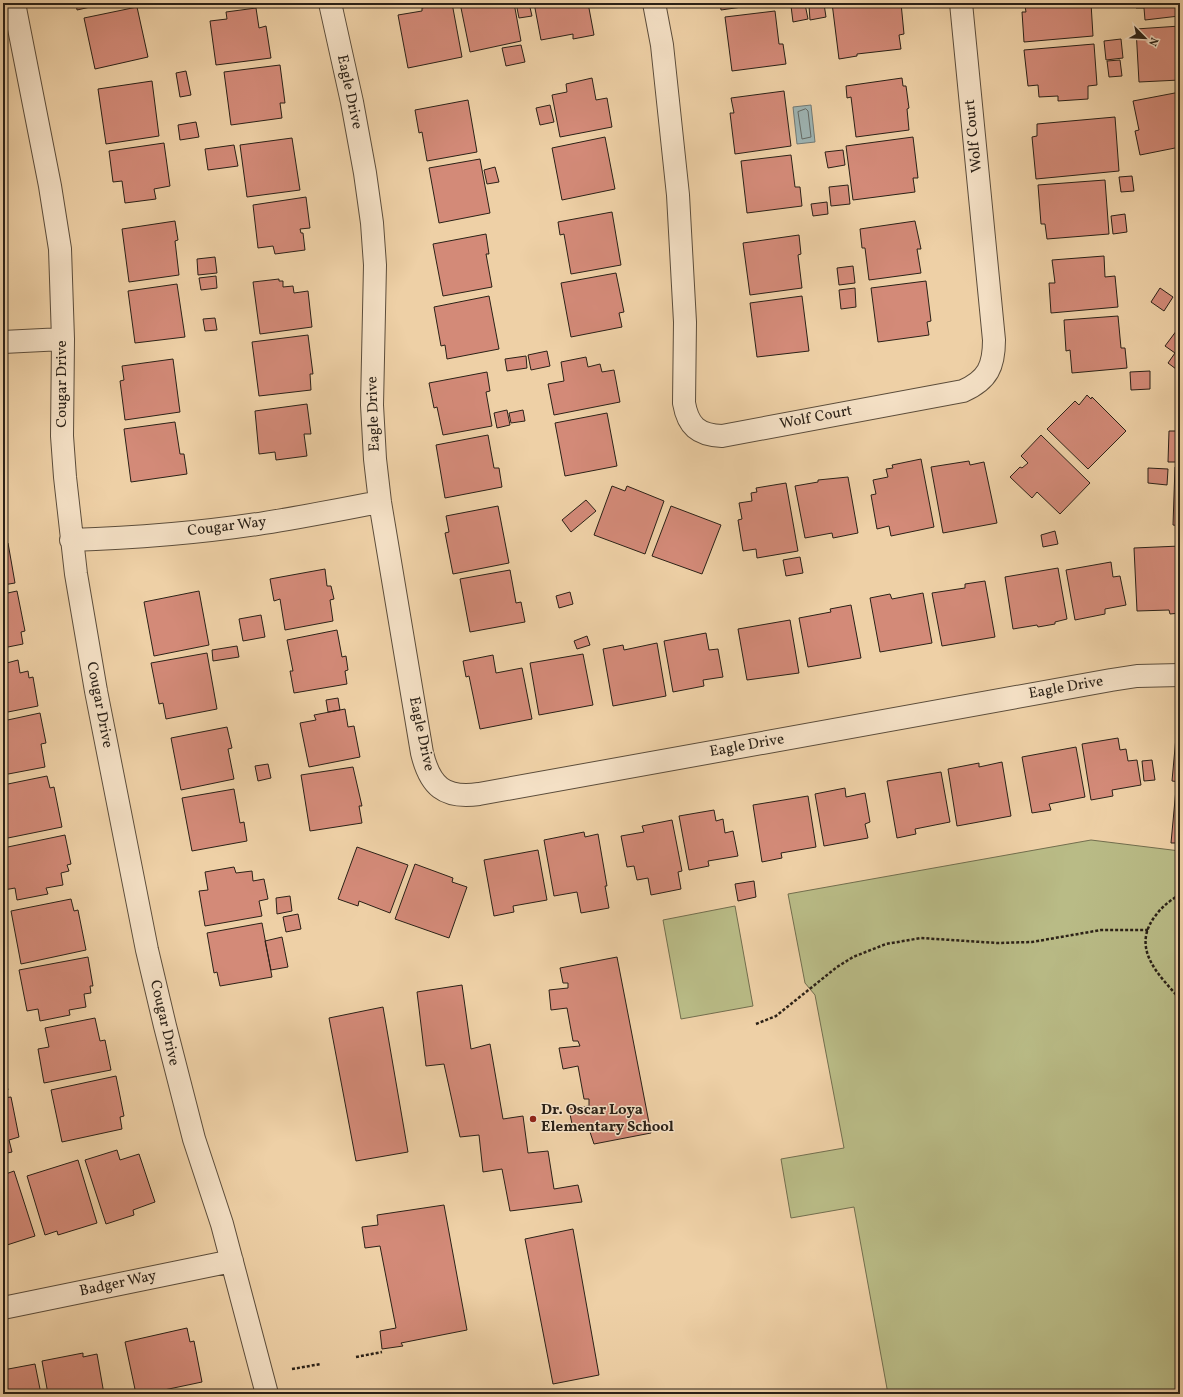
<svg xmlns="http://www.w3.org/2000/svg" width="1183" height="1397" font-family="Vollkorn,serif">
	<rect width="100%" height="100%" fill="#eed0a6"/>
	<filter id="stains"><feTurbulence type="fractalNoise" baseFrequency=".005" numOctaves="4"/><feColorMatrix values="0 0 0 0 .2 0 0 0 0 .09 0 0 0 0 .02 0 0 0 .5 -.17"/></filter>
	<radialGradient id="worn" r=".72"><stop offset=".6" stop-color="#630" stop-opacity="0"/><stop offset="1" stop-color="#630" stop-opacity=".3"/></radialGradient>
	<path fill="#b9bb86" stroke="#726e4e" d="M 1091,840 L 1180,851 L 1180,1394 L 888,1394 L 854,1207 L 791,1218 L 781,1159 L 844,1148 L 815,995 L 805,983 L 788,894 Z
		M 735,906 L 753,1006 L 681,1019 L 663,920 Z"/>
	<path fill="#9eb4b3" stroke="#707975" d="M 811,105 L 815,142 L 797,144 L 793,107 Z"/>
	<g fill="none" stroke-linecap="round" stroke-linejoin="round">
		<path stroke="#646a65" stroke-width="1" d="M 806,109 L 808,111 L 811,137 L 802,139 L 798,112 Z"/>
	</g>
	<path fill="#d38a78" stroke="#2b2117" d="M 76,3 L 108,3 L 77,10 Z
		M 446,3 L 452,3 L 462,57 L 408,68 L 398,15 L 422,11 L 422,8 Z
		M 460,3 L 514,3 L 521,41 L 470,52 Z
		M 516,3 L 529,3 L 532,16 L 519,18 Z
		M 534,3 L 588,3 L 594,35 L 573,39 L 573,34 L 541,40 Z
		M 720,3 L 770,3 L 721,10 Z
		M 832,3 L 901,3 L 904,34 L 899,35 L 901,49 L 857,54 L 857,56 L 839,59 Z
		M 1032,3 L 1091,3 L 1093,36 L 1024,42 L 1022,12 L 1026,12 L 1025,6 L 1032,5 Z
		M 1136,3 L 1180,3 L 1179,16 L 1145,20 L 1144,8 L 1136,8 Z
		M 805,4 L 808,19 L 793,22 L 791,6 Z
		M 824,4 L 826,17 L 810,20 L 809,6 Z
		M 137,7 L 148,57 L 95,69 L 84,18 Z
		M 256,8 L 259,28 L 266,26 L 271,58 L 216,65 L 210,21 L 227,19 L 226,12 Z
		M 775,11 L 779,44 L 783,44 L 786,64 L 732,71 L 725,17 Z
		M 1180,26 L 1180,80 L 1139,82 L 1136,29 Z
		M 1121,39 L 1123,58 L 1106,60 L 1104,41 Z
		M 1094,44 L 1097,85 L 1088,86 L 1088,99 L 1058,101 L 1058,96 L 1039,97 L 1038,85 L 1028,86 L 1024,50 Z
		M 521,45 L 525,62 L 506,66 L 502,48 Z
		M 1120,60 L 1122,76 L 1109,77 L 1107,61 Z
		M 280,65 L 285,103 L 280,103 L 282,118 L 231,125 L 224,72 Z
		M 186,71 L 191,95 L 180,97 L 176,73 Z
		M 592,78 L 596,100 L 607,98 L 612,127 L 560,137 L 552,95 L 567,92 L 566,84 Z
		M 902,78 L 903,86 L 906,86 L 909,108 L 907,109 L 909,130 L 856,137 L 851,97 L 847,98 L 846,86 Z
		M 152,81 L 159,136 L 106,144 L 98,89 Z
		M 784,91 L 791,146 L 735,154 L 730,113 L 734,113 L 731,98 Z
		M 1180,92 L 1180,147 L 1140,155 L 1135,131 L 1139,130 L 1133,101 Z
		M 468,100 L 477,152 L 427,161 L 422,132 L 419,133 L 415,110 Z
		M 550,105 L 554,122 L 540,125 L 536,108 Z
		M 1115,117 L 1119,171 L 1036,179 L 1032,137 L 1037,136 L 1037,124 Z
		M 196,122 L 199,137 L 180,140 L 178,125 Z
		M 605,137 L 615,189 L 562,200 L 552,148 Z
		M 913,137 L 918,178 L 913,178 L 915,192 L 853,200 L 846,146 Z
		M 292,138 L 300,190 L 247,197 L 240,145 Z
		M 164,143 L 170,186 L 154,189 L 156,199 L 125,203 L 122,181 L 113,182 L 109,151 Z
		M 234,145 L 238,166 L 208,170 L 205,149 Z
		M 843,150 L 845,165 L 828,168 L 825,152 Z
		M 791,155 L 795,187 L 800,187 L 802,206 L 747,213 L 741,161 Z
		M 480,159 L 490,213 L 439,223 L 429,168 Z
		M 495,167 L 499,182 L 487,184 L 484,170 Z
		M 1132,176 L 1134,191 L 1121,192 L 1119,177 Z
		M 1105,180 L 1109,234 L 1047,239 L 1045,224 L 1041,224 L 1038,185 Z
		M 848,185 L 850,204 L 831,206 L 829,187 Z
		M 306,197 L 310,228 L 300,229 L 301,233 L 303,233 L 305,250 L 275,254 L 273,246 L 258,248 L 253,205 Z
		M 827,202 L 828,214 L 813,216 L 811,204 Z
		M 612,212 L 621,265 L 571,274 L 564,234 L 560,235 L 558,222 Z
		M 1125,214 L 1127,232 L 1113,234 L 1111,216 Z
		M 175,221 L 178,240 L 175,241 L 179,275 L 129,282 L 122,229 Z
		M 915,221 L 921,249 L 917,249 L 921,273 L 869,280 L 865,248 L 862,248 L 860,229 Z
		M 486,234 L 489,254 L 486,254 L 492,287 L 443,296 L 433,244 Z
		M 799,235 L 801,254 L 798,255 L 802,288 L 750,295 L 743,243 Z
		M 1104,256 L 1105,277 L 1115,276 L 1118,307 L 1051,313 L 1049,283 L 1055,283 L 1052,260 Z
		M 215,257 L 217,273 L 198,275 L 197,259 Z
		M 853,266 L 855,283 L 839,285 L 837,268 Z
		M 616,273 L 624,312 L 619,313 L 622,327 L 571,337 L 561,283 Z
		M 216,276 L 217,288 L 201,290 L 199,278 Z
		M 279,279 L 279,281 L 283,281 L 283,287 L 293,286 L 294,293 L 308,291 L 312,327 L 260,334 L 253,282 Z
		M 926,281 L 931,321 L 927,322 L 929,335 L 878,342 L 871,288 Z
		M 177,284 L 185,337 L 135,343 L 128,291 Z
		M 855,288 L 856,307 L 841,309 L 839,290 Z
		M 1160,288 L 1173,297 L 1164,311 L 1151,302 Z
		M 489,296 L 499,349 L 447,359 L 445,345 L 441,346 L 434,307 Z
		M 802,296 L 809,351 L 757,357 L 750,303 Z
		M 1118,316 L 1121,348 L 1125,348 L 1127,368 L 1072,373 L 1070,350 L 1066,351 L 1064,320 Z
		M 215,318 L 217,330 L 205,331 L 203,319 Z
		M 1180,326 L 1180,372 L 1168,363 L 1175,353 L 1165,346 Z
		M 308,335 L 313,374 L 310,374 L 311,390 L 259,396 L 252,342 Z
		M 547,351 L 550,366 L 531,370 L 528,355 Z
		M 526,356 L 527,368 L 507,371 L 505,359 Z
		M 586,357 L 588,367 L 600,364 L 602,372 L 614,370 L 620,402 L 554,415 L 548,384 L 564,381 L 561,362 Z
		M 173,359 L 180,412 L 125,420 L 120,381 L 124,380 L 122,366 Z
		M 1150,371 L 1150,389 L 1131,390 L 1130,372 Z
		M 487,372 L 490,391 L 486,392 L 492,426 L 443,435 L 437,407 L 434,408 L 429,383 Z
		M 1087,395 L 1091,399 L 1092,397 L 1126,431 L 1088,469 L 1047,429 L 1075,401 L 1079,405 Z
		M 307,404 L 311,434 L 304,434 L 307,456 L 276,460 L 275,452 L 259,454 L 255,411 Z
		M 507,410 L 510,425 L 497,428 L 494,413 Z
		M 523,410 L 525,421 L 511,423 L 509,413 Z
		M 607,413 L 617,466 L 565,476 L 555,423 Z
		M 1180,419 L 1180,462 L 1168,462 L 1169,431 L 1180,431 Z
		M 175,422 L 180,454 L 184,454 L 187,474 L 131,482 L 124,429 Z
		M 488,435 L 494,468 L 499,468 L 502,487 L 445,498 L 436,445 Z
		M 1041,435 L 1090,483 L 1060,514 L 1037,492 L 1032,498 L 1010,477 L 1020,467 L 1022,468 L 1028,463 L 1021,456 Z
		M 921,459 L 934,527 L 891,536 L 889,526 L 877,529 L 871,495 L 876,494 L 873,480 L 888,477 L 886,469 L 893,468 L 892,465 Z
		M 969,461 L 970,465 L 984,462 L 997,523 L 943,533 L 931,467 Z
		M 1175,467 L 1180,468 L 1180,526 L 1173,525 Z
		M 1148,468 L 1168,469 L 1167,485 L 1148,483 Z
		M 848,477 L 858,533 L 833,538 L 832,533 L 805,538 L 795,486 L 818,482 L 818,480 Z
		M 786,483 L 798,551 L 757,558 L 756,549 L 743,551 L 738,520 L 742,519 L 739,503 L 752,501 L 751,493 L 757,492 L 756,488 Z
		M 612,486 L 625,491 L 627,486 L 664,501 L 645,554 L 594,535 Z
		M 586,500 L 596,511 L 571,532 L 562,520 Z
		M 498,506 L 509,563 L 453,574 L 445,533 L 449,532 L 446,516 Z
		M 671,506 L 721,525 L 702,574 L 652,556 Z
		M 1055,531 L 1058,544 L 1043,547 L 1041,535 Z
		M 3,542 L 8,543 L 15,583 L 3,585 Z
		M 1180,546 L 1180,613 L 1170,614 L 1169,610 L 1137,611 L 1134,548 Z
		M 800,557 L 803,573 L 786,576 L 783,560 Z
		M 1111,562 L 1113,577 L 1120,576 L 1126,605 L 1105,609 L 1105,614 L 1075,620 L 1066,570 Z
		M 1058,568 L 1067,619 L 1055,622 L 1055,624 L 1038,627 L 1037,625 L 1013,629 L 1005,577 Z
		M 325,569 L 327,586 L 331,586 L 334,599 L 330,600 L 333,621 L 285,630 L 280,599 L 274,601 L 270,579 Z
		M 510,570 L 516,603 L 521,602 L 525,622 L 470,632 L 460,579 Z
		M 985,581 L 995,637 L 942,646 L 932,593 L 965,588 L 965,584 Z
		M 17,591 L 25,631 L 21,632 L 23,644 L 3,648 L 3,594 Z
		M 199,591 L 209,645 L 154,656 L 144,602 Z
		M 570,592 L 573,604 L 559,608 L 556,596 Z
		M 923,593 L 932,643 L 880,652 L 870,598 L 890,594 L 892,599 Z
		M 851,605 L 861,658 L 808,667 L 799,618 L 831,612 L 830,609 Z
		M 261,615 L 265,637 L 243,641 L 239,619 Z
		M 790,620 L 799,673 L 747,680 L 738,629 Z
		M 337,630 L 342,657 L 346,656 L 348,670 L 345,671 L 347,684 L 294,693 L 290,671 L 293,671 L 287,640 Z
		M 706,633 L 709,650 L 718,649 L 723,677 L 703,680 L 704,686 L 673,692 L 664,641 Z
		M 587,636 L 590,645 L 577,649 L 574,641 Z
		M 657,643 L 666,696 L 613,706 L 603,649 L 623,645 L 624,650 Z
		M 237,646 L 239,657 L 213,661 L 212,650 Z
		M 207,653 L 217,709 L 166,719 L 163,703 L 159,704 L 151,663 Z
		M 583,654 L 593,705 L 539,715 L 530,663 Z
		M 493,655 L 496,673 L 522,668 L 532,719 L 480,729 L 469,676 L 466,677 L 463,661 Z
		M 18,660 L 20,673 L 28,671 L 29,678 L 33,677 L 38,706 L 3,713 L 3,664 Z
		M 338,698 L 340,710 L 328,712 L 326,700 Z
		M 345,709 L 348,727 L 354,726 L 360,757 L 309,767 L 300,723 L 316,720 L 314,715 Z
		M 40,713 L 46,743 L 41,744 L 45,767 L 3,775 L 3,721 Z
		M 227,727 L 232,748 L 228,749 L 234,779 L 181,790 L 171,738 Z
		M 1176,737 L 1180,737 L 1180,782 L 1172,781 Z
		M 1118,738 L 1120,750 L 1126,749 L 1128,761 L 1137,760 L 1141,785 L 1112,790 L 1113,796 L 1091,800 L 1082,744 Z
		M 1076,747 L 1085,797 L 1049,804 L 1051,810 L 1032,813 L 1022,757 Z
		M 1152,760 L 1155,780 L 1144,781 L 1142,761 Z
		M 1002,762 L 1011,816 L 957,826 L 948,769 L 979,763 L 979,767 Z
		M 268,764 L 271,778 L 258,781 L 255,766 Z
		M 353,767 L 362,806 L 359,806 L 362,823 L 310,831 L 301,775 Z
		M 941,772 L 950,822 L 915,829 L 916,834 L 897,838 L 887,781 Z
		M 47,776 L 50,788 L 54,787 L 62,827 L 3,839 L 3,785 Z
		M 845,788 L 846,797 L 865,793 L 870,822 L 865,824 L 868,838 L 824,846 L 815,794 Z
		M 234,789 L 240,823 L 244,822 L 247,841 L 192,851 L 182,798 Z
		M 1176,789 L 1180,789 L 1180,843 L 1171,843 Z
		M 808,796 L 816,847 L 781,853 L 782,858 L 762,862 L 753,805 Z
		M 714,810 L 716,821 L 723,819 L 725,833 L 733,831 L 738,856 L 708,861 L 709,866 L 689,870 L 679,816 Z
		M 672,820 L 682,871 L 678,872 L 681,889 L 651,895 L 648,878 L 637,880 L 634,866 L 627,867 L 621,836 L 644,832 L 642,826 Z
		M 584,832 L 585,837 L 598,834 L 607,886 L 605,886 L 609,908 L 581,913 L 577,892 L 554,896 L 544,840 Z
		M 65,835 L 71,864 L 67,865 L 69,871 L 61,873 L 63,885 L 46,888 L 48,894 L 17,900 L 15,888 L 4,890 L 3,848 Z
		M 357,847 L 408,865 L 390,913 L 359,901 L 358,906 L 338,899 Z
		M 538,850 L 547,900 L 513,906 L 514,912 L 494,916 L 484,860 Z
		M 415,864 L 453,878 L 452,882 L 467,887 L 449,938 L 395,919 Z
		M 234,867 L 236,873 L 252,871 L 253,881 L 264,879 L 268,899 L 259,901 L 262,916 L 205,926 L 199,891 L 208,890 L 205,872 Z
		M 754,881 L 756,897 L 738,901 L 735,884 Z
		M 290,896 L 292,911 L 277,914 L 276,898 Z
		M 71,899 L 74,911 L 78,910 L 86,950 L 21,964 L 11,911 Z
		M 298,914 L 301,929 L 286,932 L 283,917 Z
		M 262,923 L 272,977 L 220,986 L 217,972 L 214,973 L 207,933 Z
		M 282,937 L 288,967 L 271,970 L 265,941 Z
		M 88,957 L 93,986 L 90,986 L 91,993 L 84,994 L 86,1007 L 69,1010 L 70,1015 L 40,1021 L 38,1009 L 27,1011 L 19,970 Z
		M 617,957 L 651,1133 L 594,1144 L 588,1126 L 573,1129 L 569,1109 L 589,1106 L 589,1099 L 584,1099 L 578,1066 L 563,1069 L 559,1048 L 580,1046 L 578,1041 L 573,1041 L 567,1008 L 551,1010 L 549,990 L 568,988 L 568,983 L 563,983 L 560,968 Z
		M 462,985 L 471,1049 L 490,1044 L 503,1119 L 523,1116 L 528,1153 L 548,1151 L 554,1189 L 578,1185 L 582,1202 L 510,1211 L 502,1169 L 483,1172 L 479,1135 L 460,1137 L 444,1064 L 426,1066 L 417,992 Z
		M 383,1007 L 408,1152 L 356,1161 L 329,1018 Z
		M 95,1018 L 100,1041 L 105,1040 L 111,1070 L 44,1083 L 38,1049 L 49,1047 L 45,1028 Z
		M 3,1068 L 8,1090 L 3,1091 Z
		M 116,1076 L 124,1116 L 120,1117 L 122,1129 L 62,1142 L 51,1090 Z
		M 11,1097 L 19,1137 L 9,1140 L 12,1152 L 3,1154 L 3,1098 Z
		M 117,1150 L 120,1160 L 139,1154 L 155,1202 L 133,1210 L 134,1215 L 106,1224 L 85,1160 Z
		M 78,1160 L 97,1223 L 58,1235 L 57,1231 L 45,1235 L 27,1176 Z
		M 14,1171 L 35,1236 L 7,1245 L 5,1240 L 3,1240 L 3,1175 Z
		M 444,1205 L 467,1330 L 401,1343 L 403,1346 L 382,1349 L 380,1331 L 396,1328 L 380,1246 L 365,1248 L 362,1227 L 378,1225 L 377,1215 Z
		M 573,1229 L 599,1375 L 553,1384 L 525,1239 Z
		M 187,1328 L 190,1342 L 194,1341 L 202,1382 L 145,1394 L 136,1394 L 125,1342 Z
		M 83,1353 L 83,1357 L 97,1354 L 104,1394 L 48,1394 L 42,1361 Z
		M 35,1364 L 41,1394 L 3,1394 L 3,1370 Z
		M 204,1390 L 205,1394 L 183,1394 Z"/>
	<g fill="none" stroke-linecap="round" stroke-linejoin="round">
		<g stroke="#5c4d3b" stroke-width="24">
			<path id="minor" d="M 14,3 L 50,186 L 60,249 L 63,339 L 62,436 L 65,477 L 76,574 L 96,691 L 147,950 L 165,1026 L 194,1139 L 222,1224 L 267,1394
				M 330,3 L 352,102 L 365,173 L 372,223 L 375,265 L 372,405 L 375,459 L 380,502 L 422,753 C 430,786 444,799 479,794 L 1111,680 L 1137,676 L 1180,675
				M 654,3 L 662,45 L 678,195 L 685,322 L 684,403 C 688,426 698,435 722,436 L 963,391 C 988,380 994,366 994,340 L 961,3
				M 3,342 L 63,339
				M 71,540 C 136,538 200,533 264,523 C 303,517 342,509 380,502
				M 3,1308 L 232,1261"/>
		</g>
		<path stroke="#2b2117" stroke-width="2.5" stroke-dasharray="3 2" stroke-linecap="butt" d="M 1180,895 C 1168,901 1160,909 1153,919 C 1132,951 1160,976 1180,999
			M 756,1024 L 776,1016 L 837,967 L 853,957 L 886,944 L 921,938 L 997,943 L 1032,942 L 1101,930 L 1148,930
			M 356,1357 L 382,1352
			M 292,1369 L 321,1364"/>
		<use href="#minor" stroke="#f4e0c5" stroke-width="22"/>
	</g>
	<circle fill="#8f2418" stroke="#f4e0c5" stroke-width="1.5" cx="533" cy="1119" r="4"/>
	<g text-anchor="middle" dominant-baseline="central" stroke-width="3" stroke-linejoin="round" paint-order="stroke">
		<g font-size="15" fill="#2b2117" stroke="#f4e0c5">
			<text transform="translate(349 92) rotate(78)">Eagle Drive</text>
			<text transform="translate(974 136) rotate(-96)">Wolf Court</text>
			<text transform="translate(62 384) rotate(-90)">Cougar Drive</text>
			<text transform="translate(374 414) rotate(-92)">Eagle Drive</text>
			<text transform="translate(816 418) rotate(-11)">Wolf Court</text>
			<text transform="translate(227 527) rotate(-7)">Cougar Way</text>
			<text transform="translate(1066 688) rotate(-10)">Eagle Drive</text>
			<text transform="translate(99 705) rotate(79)">Cougar Drive</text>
			<text transform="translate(421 734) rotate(78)">Eagle Drive</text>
			<text transform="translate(747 746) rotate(-10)">Eagle Drive</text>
			<text transform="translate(164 1023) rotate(77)">Cougar Drive</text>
			<text transform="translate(118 1284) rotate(-12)">Badger Way</text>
		</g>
		<g font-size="15" font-weight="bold" fill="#2b2117" stroke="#f4e0c5" text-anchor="start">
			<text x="541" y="1110">Dr. Oscar Loya<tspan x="541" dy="17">Elementary School</tspan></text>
		</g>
	</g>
	<rect width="1183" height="1397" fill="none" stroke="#eed0a6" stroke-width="16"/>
	<rect x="4" y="4" width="1175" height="1389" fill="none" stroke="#2b2117" stroke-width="2"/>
	<rect x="8" y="8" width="1167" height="1381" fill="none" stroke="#2b2117"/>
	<g transform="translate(1145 38) rotate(114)" stroke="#f4e0c5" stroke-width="3" paint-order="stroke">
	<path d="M0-3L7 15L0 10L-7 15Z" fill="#2b2117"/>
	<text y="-6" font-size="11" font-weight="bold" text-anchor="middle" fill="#2b2117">N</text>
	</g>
	<rect width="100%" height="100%" filter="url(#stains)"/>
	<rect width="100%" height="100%" fill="url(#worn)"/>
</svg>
